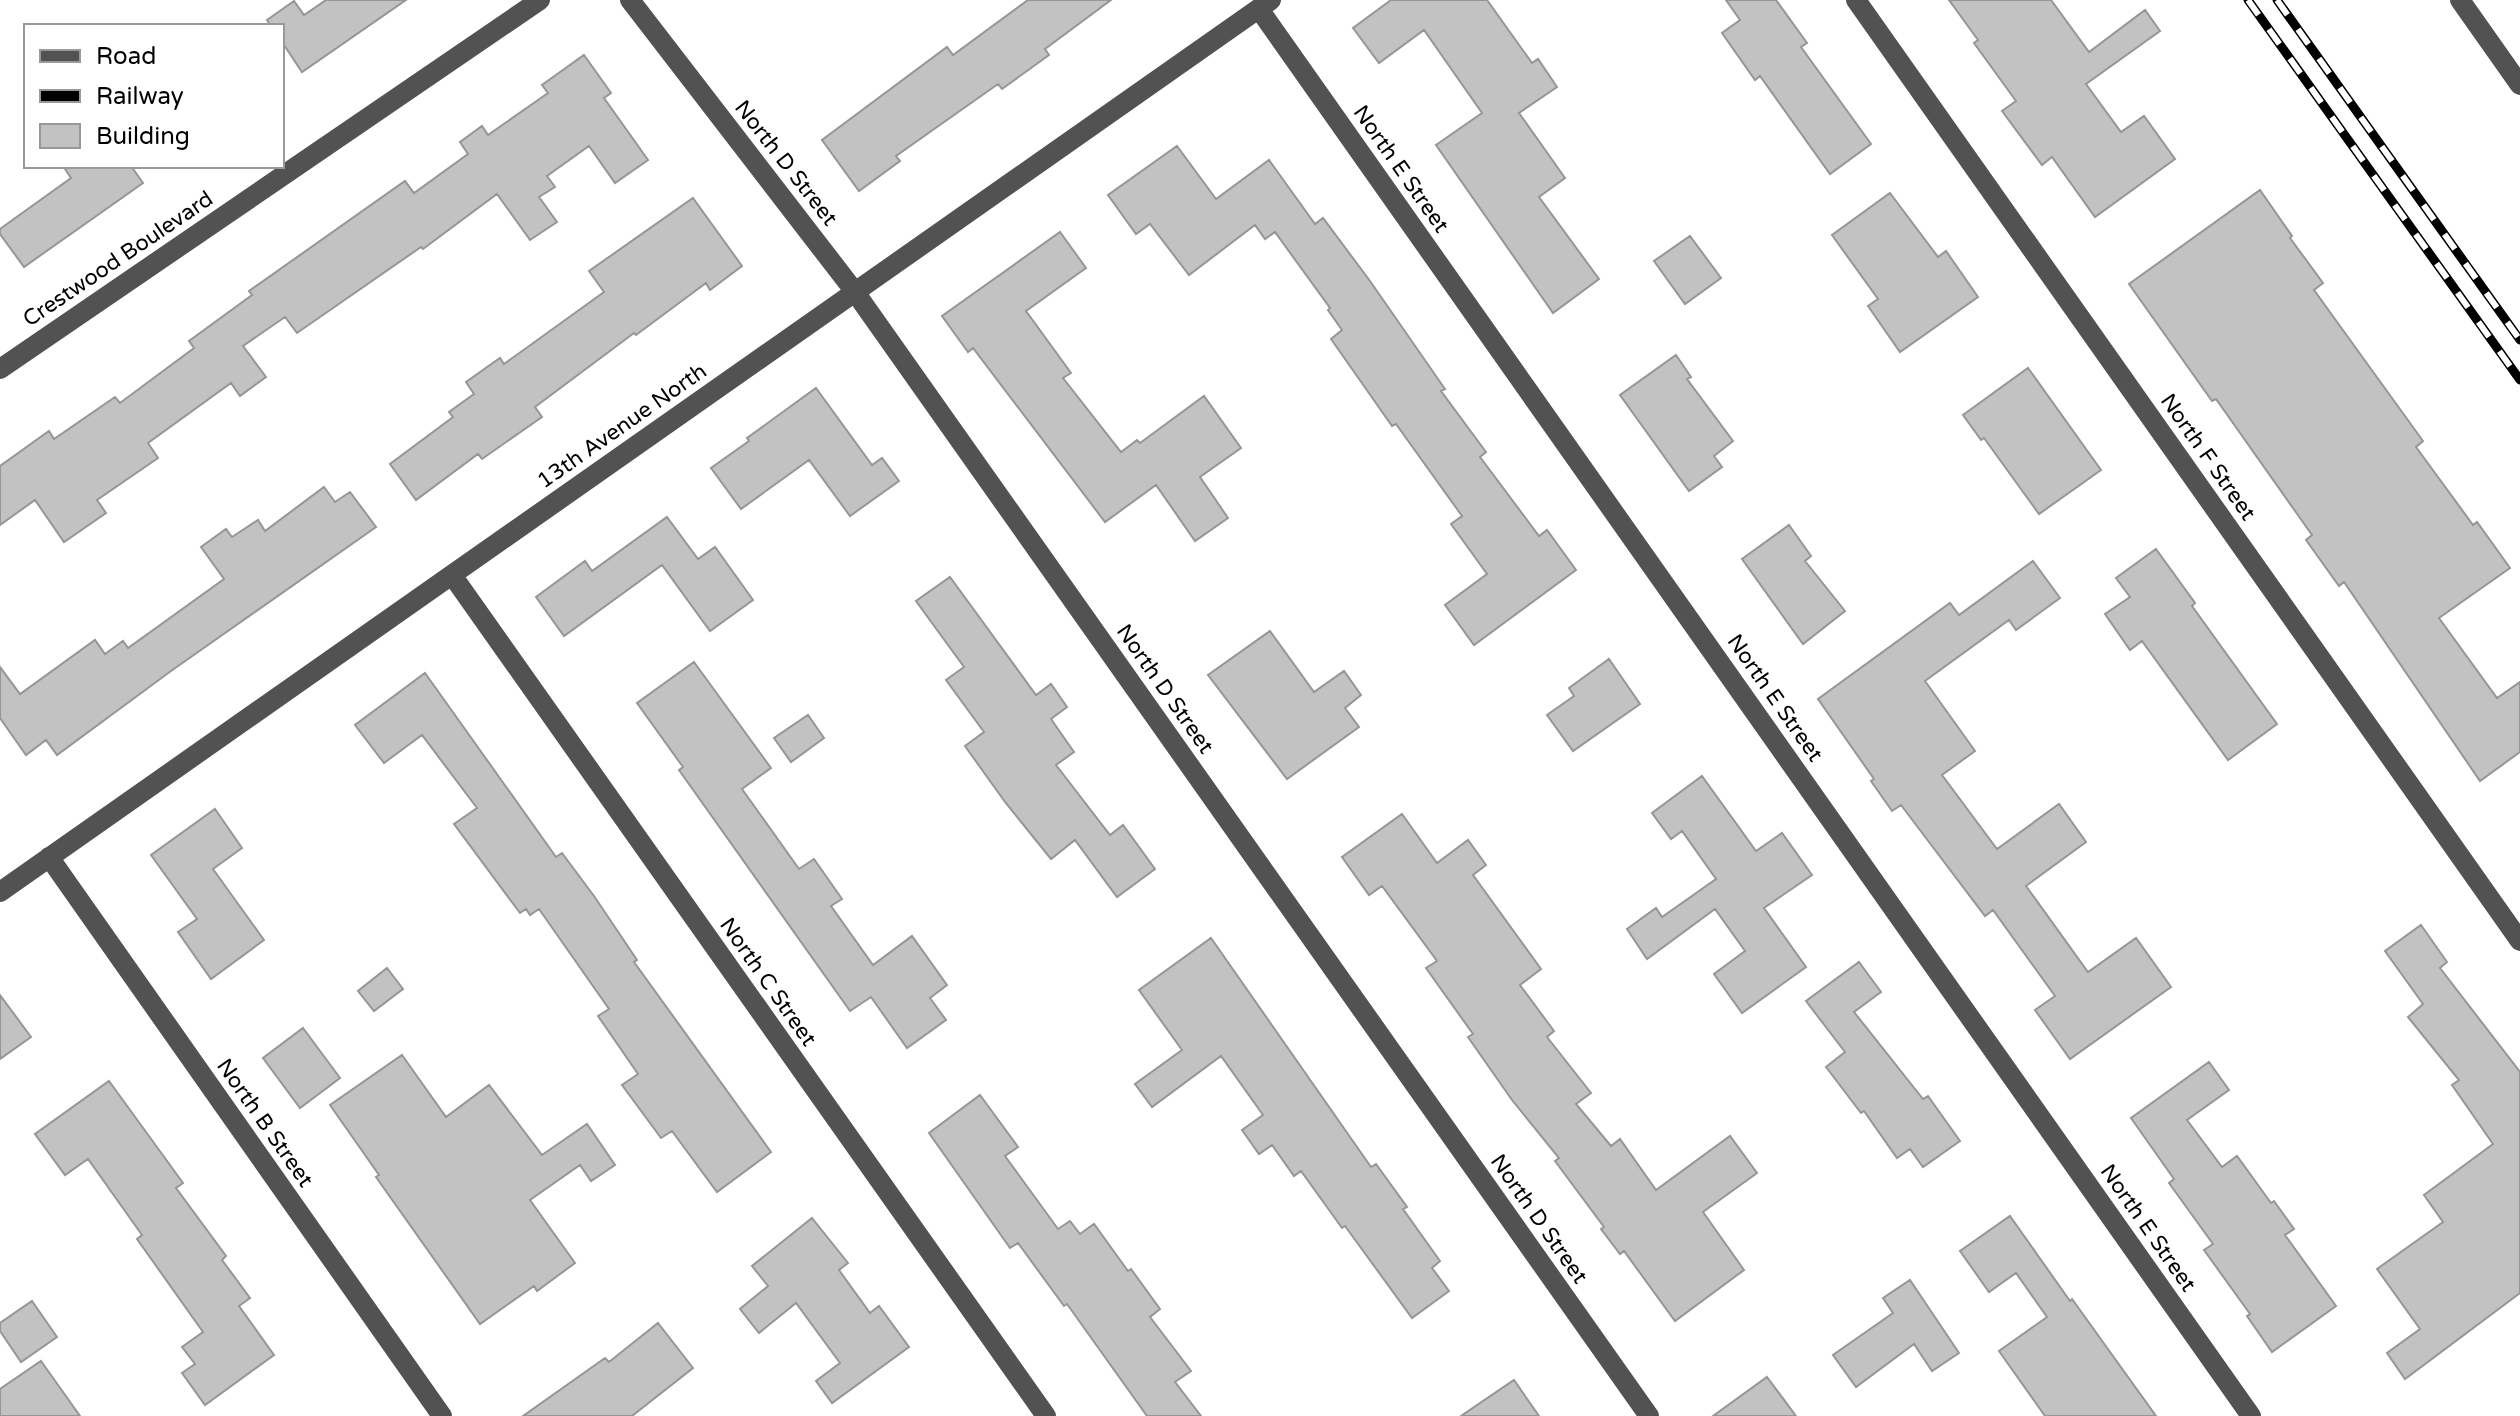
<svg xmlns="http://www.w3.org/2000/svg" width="2520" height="1416" font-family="'Varela Round',sans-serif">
	<rect width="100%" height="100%" fill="#fff"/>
	<path fill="#c2c2c2" stroke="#969696" stroke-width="2" d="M 326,0 L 406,0 L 302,72 L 282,42 L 282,26 L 271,26 L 267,20 L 294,1 L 304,15 Z
		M 1028,0 L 1111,0 L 1045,49 L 1049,55 L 1002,89 L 998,84 L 896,156 L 900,161 L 859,191 L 822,140 L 947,47 L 953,55 Z
		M 1391,0 L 1487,0 L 1532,63 L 1538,59 L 1557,87 L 1519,113 L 1565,178 L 1539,197 L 1599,279 L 1553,313 L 1436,145 L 1482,113 L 1424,30 L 1379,63 L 1353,28 Z
		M 1726,0 L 1776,0 L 1807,43 L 1801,47 L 1871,144 L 1830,174 L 1760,76 L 1755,80 L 1722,33 L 1740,20 Z
		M 1949,0 L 2051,0 L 2089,52 L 2145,10 L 2160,31 L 2086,84 L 2121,132 L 2144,116 L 2175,159 L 2095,217 L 2052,157 L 2042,165 L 2002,111 L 2016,101 L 1974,43 L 1978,40 Z
		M 584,55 L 611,93 L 604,98 L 648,160 L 615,183 L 589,146 L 547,176 L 555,187 L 539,197 L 557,222 L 530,240 L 497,194 L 423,249 L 421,247 L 297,333 L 285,317 L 243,346 L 266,377 L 240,396 L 231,383 L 148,443 L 158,458 L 97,500 L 106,513 L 64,542 L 35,500 L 0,525 L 0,466 L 49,431 L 54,439 L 115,397 L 120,403 L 194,348 L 189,341 L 252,295 L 249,291 L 405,181 L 414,193 L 468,154 L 460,142 L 482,126 L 488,135 L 548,93 L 542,85 Z
		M 1177,146 L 1216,199 L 1269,160 L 1315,224 L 1323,218 L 1370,281 L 1445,389 L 1441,391 L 1486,452 L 1480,457 L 1539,536 L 1547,530 L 1576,570 L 1474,645 L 1445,605 L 1487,574 L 1451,524 L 1462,516 L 1396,424 L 1392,426 L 1331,339 L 1342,330 L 1328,310 L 1330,308 L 1275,232 L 1265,239 L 1255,225 L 1189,275 L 1150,224 L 1136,234 L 1108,195 Z
		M 63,166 L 131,166 L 143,183 L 24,267 L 0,234 L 0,229 L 71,178 Z
		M 2260,190 L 2292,236 L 2290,238 L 2323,283 L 2314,290 L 2423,441 L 2416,447 L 2473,525 L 2477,522 L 2510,568 L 2439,618 L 2497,698 L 2520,682 L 2520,752 L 2480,781 L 2344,582 L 2339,586 L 2306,540 L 2312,535 L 2216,399 L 2212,401 L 2129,284 Z
		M 1890,193 L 1938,257 L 1946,251 L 1978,297 L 1900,352 L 1868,306 L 1878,299 L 1832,235 Z
		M 693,198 L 742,266 L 710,290 L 706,283 L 636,335 L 634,333 L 535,407 L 542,417 L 482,459 L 478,454 L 416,500 L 390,464 L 453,417 L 449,412 L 474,394 L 466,382 L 500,358 L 504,364 L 604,292 L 589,271 Z
		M 1060,232 L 1086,268 L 1026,311 L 1071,373 L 1063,378 L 1121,452 L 1137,440 L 1140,443 L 1204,396 L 1241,448 L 1200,477 L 1228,518 L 1195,541 L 1156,485 L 1105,522 L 973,348 L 968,352 L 942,316 Z
		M 1690,236 L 1721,278 L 1685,304 L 1654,261 Z
		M 1676,355 L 1691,377 L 1687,379 L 1733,441 L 1714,456 L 1722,467 L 1689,491 L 1620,395 Z
		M 2028,368 L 2101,470 L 2039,514 L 1984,438 L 1981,440 L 1963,415 Z
		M 816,388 L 872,465 L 882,458 L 899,481 L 850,516 L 809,460 L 741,509 L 711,468 L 749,441 L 747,438 Z
		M 324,487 L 335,502 L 350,492 L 376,527 L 171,671 L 57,755 L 46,740 L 26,755 L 0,718 L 0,667 L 20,694 L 95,640 L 105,654 L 123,641 L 128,648 L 224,579 L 201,547 L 226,529 L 232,537 L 258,520 L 265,531 Z
		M 667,517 L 698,559 L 715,547 L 753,600 L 710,631 L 662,565 L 564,636 L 536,597 L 585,561 L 592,571 Z
		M 1789,525 L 1811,556 L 1805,561 L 1845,611 L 1803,644 L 1742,559 Z
		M 2156,549 L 2195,603 L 2192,606 L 2277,724 L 2228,760 L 2142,641 L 2130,650 L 2105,614 L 2130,597 L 2116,578 Z
		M 2033,561 L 2060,598 L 2016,630 L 2009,620 L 1925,681 L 1975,751 L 1942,775 L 1997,849 L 2059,804 L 2086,842 L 2026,886 L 2088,972 L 2136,938 L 2171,987 L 2070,1059 L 2035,1010 L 2055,996 L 1993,910 L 1985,916 L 1901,805 L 1892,811 L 1871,781 L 1874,779 L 1818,699 L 1950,603 L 1959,615 Z
		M 950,577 L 1036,695 L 1051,684 L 1067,707 L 1051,719 L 1074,752 L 1056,765 L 1110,835 L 1123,825 L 1155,869 L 1117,897 L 1075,840 L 1051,859 L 1005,802 L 965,746 L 984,732 L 946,680 L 964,667 L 916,601 Z
		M 1270,631 L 1314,692 L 1344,671 L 1361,695 L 1345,708 L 1359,727 L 1287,779 L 1208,675 Z
		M 1609,659 L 1640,704 L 1573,751 L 1547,715 L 1574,696 L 1569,688 Z
		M 694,662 L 771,768 L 742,789 L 799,869 L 814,859 L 842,899 L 831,906 L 873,965 L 912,936 L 947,985 L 930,998 L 946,1020 L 907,1048 L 871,997 L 850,1011 L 679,770 L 683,767 L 637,703 Z
		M 425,673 L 556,857 L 562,853 L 594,896 L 637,960 L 634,962 L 771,1152 L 717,1192 L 672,1131 L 661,1138 L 622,1085 L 638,1074 L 598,1016 L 609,1009 L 539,909 L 530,915 L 526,909 L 520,913 L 454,824 L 477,808 L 422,735 L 384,763 L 355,725 Z
		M 808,715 L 824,738 L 791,762 L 774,738 Z
		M 1702,776 L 1756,851 L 1782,833 L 1812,875 L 1764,908 L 1806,967 L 1742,1013 L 1714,974 L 1745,951 L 1715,909 L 1647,959 L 1627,929 L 1656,908 L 1662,917 L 1716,879 L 1682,831 L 1671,839 L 1652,813 Z
		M 215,809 L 242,848 L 213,869 L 264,940 L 211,979 L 178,932 L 197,919 L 151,855 Z
		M 1402,814 L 1437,863 L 1468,840 L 1486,865 L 1473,875 L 1541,969 L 1520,985 L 1554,1031 L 1547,1037 L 1591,1093 L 1576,1104 L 1611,1146 L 1620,1139 L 1656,1190 L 1730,1136 L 1757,1173 L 1703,1212 L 1744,1270 L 1675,1321 L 1624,1251 L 1620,1254 L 1601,1229 L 1604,1227 L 1555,1161 L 1559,1158 L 1512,1100 L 1468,1037 L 1473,1034 L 1426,968 L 1437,961 L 1382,886 L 1369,895 L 1342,857 Z
		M 2421,925 L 2447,962 L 2440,968 L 2520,1072 L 2520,1293 L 2405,1379 L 2387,1353 L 2420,1329 L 2377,1269 L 2443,1222 L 2424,1195 L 2493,1144 L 2452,1085 L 2459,1080 L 2408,1017 L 2423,1004 L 2385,951 Z
		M 1211,938 L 1371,1167 L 1376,1164 L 1407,1207 L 1403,1209 L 1440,1261 L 1432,1268 L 1449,1291 L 1412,1318 L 1345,1226 L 1342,1228 L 1301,1171 L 1294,1176 L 1272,1145 L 1259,1154 L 1242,1130 L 1263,1115 L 1221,1056 L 1152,1107 L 1135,1084 L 1182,1050 L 1139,990 Z
		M 1859,962 L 1881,992 L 1854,1012 L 1923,1099 L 1928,1096 L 1960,1141 L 1923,1167 L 1910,1149 L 1897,1158 L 1864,1111 L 1861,1113 L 1826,1067 L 1845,1052 L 1806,1001 Z
		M 387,968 L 403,989 L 374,1011 L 358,991 Z
		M 0,995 L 31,1037 L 0,1059 Z
		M 303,1028 L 340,1078 L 300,1108 L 263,1058 Z
		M 402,1055 L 446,1117 L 489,1085 L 542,1155 L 587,1124 L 615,1165 L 591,1181 L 580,1165 L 530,1200 L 575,1263 L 537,1291 L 534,1286 L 480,1324 L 376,1177 L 379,1175 L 330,1105 Z
		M 2209,1062 L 2229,1090 L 2187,1120 L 2222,1167 L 2237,1156 L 2271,1203 L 2274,1201 L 2294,1229 L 2285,1235 L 2336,1306 L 2272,1352 L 2247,1316 L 2250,1314 L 2204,1250 L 2213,1244 L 2169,1183 L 2174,1179 L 2131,1118 Z
		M 109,1081 L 183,1183 L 176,1188 L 226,1256 L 222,1260 L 250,1298 L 239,1306 L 274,1355 L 205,1405 L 182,1373 L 195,1364 L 182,1347 L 203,1332 L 137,1239 L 142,1235 L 88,1159 L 65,1175 L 35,1134 Z
		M 980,1095 L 1018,1147 L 1005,1156 L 1058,1229 L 1070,1221 L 1080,1234 L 1094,1224 L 1128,1271 L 1131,1269 L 1160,1309 L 1150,1317 L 1191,1371 L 1175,1382 L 1201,1416 L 1147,1416 L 1067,1304 L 1064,1306 L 1018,1243 L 1010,1248 L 929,1133 Z
		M 2010,1216 L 2070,1301 L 2072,1299 L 2156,1416 L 2045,1416 L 1999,1351 L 2047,1317 L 2016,1273 L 1989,1292 L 1960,1251 Z
		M 812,1218 L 848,1263 L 839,1270 L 870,1313 L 879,1306 L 909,1347 L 832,1403 L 816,1381 L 840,1363 L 796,1303 L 759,1333 L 740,1309 L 768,1286 L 752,1266 Z
		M 1910,1280 L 1959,1353 L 1932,1371 L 1914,1344 L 1856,1387 L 1833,1355 L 1893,1313 L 1883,1298 Z
		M 32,1301 L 57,1337 L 21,1362 L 0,1331 L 0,1323 Z
		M 658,1323 L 693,1368 L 632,1416 L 523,1416 L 605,1358 L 609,1362 Z
		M 41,1361 L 80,1416 L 0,1416 L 0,1389 Z
		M 1767,1377 L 1796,1416 L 1713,1416 Z
		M 1514,1380 L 1539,1416 L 1461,1416 Z"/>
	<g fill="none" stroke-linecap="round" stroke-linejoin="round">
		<path stroke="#525252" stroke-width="20" d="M 630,0 L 855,292 L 1649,1416
			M 1856,0 L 2520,941
			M 2460,0 L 2520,85
			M 1259,9 L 2251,1416
			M 0,369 L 540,0
			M 452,575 L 1046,1416
			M 49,857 L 442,1416
			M 0,892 L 1271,0"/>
		<g stroke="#000" stroke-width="9">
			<path id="rail" d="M 2248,0 L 2520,380
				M 2277,0 L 2520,340"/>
		</g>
		<use href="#rail" stroke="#fff" stroke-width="6" stroke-dasharray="18" stroke-linecap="butt"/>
	</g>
	<g text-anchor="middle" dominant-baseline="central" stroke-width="6" stroke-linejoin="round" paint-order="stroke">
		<g font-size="22" fill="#000" stroke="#fff">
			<text transform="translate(786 163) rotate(52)">North D Street</text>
			<text transform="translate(1401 169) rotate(55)">North E Street</text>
			<text transform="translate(118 259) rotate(-34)">Crestwood Boulevard</text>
			<text transform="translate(622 426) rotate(-35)">13th Avenue North</text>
			<text transform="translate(2208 457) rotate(55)">North F Street</text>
			<text transform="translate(1165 689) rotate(55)">North D Street</text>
			<text transform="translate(1775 698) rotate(55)">North E Street</text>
			<text transform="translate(768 982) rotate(55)">North C Street</text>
			<text transform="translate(265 1123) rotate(55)">North B Street</text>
			<text transform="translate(1539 1219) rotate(55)">North D Street</text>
			<text transform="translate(2148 1228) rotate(55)">North E Street</text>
		</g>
	</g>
	<rect x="24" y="24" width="260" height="144" fill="#ffffff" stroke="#999999" stroke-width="2"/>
	<rect x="40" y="50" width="40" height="12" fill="#525252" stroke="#999999" stroke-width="2"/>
	<text x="96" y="64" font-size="24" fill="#000000">Road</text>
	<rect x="40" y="90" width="40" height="12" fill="#000000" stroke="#999999" stroke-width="2"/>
	<text x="96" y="104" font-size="24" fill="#000000">Railway</text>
	<rect x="40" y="124" width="40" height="24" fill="#c2c2c2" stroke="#999999" stroke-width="2"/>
	<text x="96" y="144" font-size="24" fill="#000000">Building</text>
</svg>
